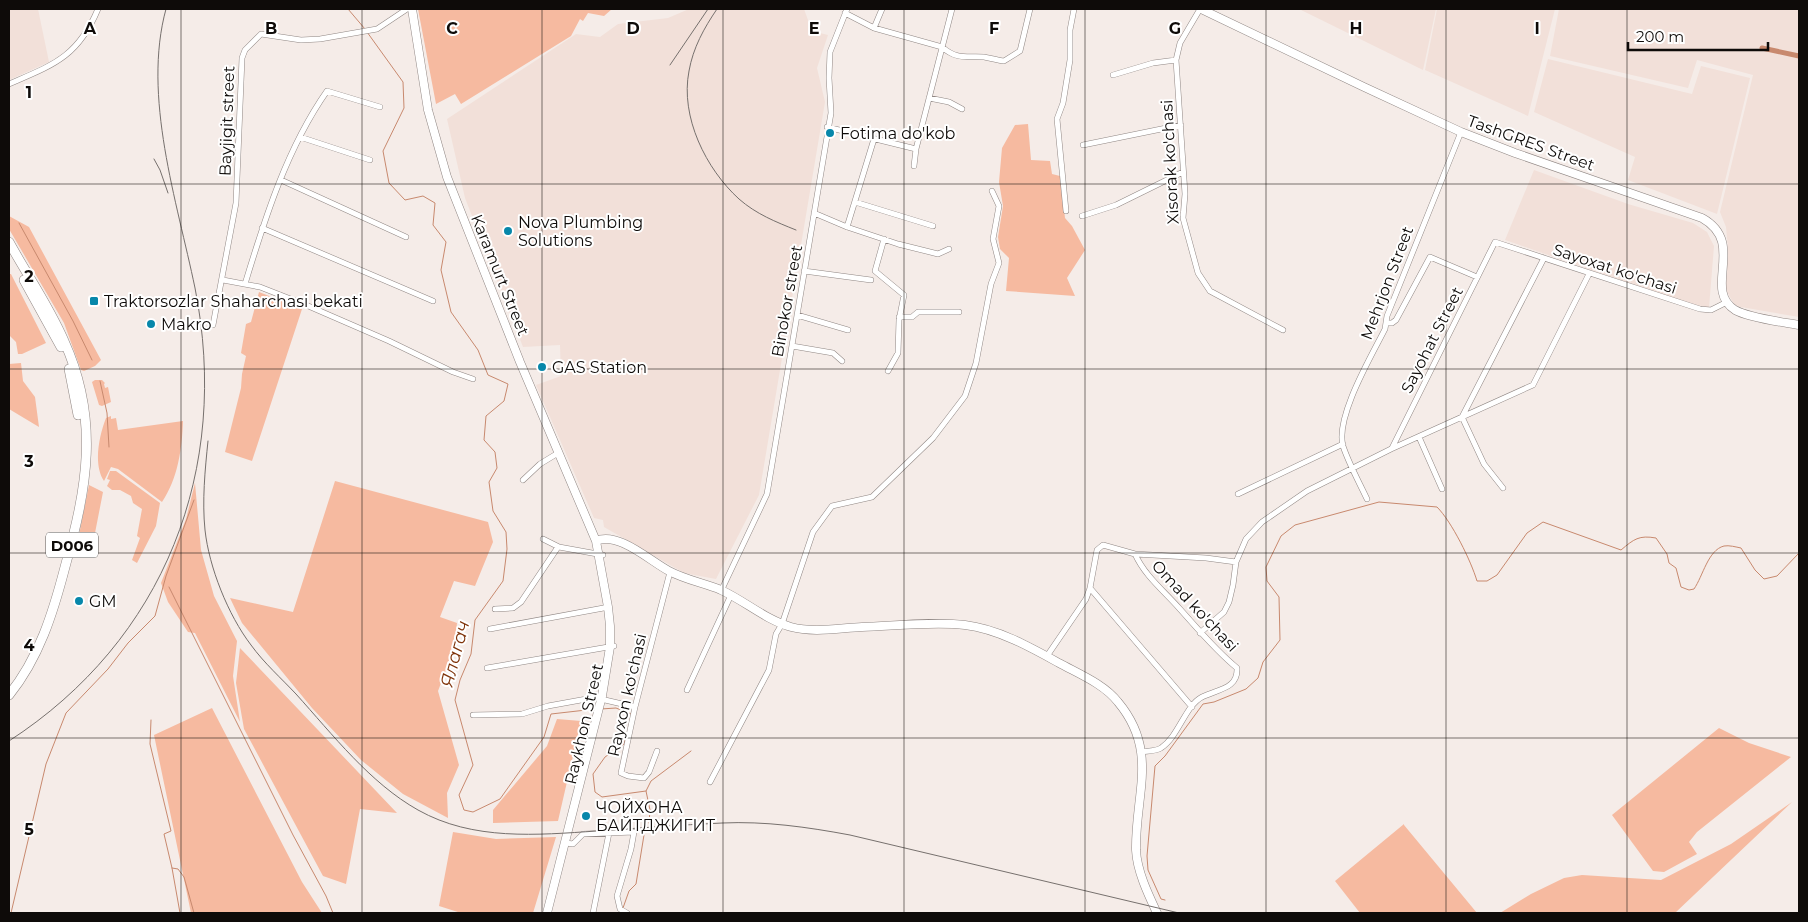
<svg xmlns="http://www.w3.org/2000/svg" width="1808" height="922" font-family="Montserrat,sans-serif">
	<rect width="100%" height="100%" fill="#f5ece8"/>
	<path fill="#f2e0d9" d="M 9,9 L 38,9 L 49,62 L 9,80 Z
		M 689,9 L 804,9 L 812,31 L 828,35 L 817,68 L 825,102 L 759,495 L 716,579 L 684,573 L 604,527 L 603,520 L 594,518 L 536,385 L 561,376 L 560,345 L 523,347 L 465,198 L 447,119 L 576,34 L 600,37 L 618,24 L 668,18 Z
		M 1299,9 L 1436,9 L 1423,70 Z
		M 1437,9 L 1555,9 L 1528,116 L 1425,70 Z
		M 1559,9 L 1799,9 L 1799,317 L 1735,306 L 1726,290 L 1728,249 L 1726,227 L 1720,212 L 1753,75 L 1697,60 L 1688,88 L 1550,56 Z
		M 1548,59 L 1692,94 L 1701,66 L 1750,78 L 1717,214 L 1628,180 L 1635,157 L 1534,112 Z
		M 1534,170 L 1628,204 L 1693,223 L 1707,232 L 1714,246 L 1709,308 L 1698,307 L 1505,240 Z"/>
	<path fill="#f6baa0" d="M 418,9 L 612,9 L 604,16 L 588,13 L 583,21 L 580,19 L 571,36 L 461,104 L 455,94 L 436,104 Z
		M 1028,124 L 1031,160 L 1050,161 L 1052,174 L 1060,176 L 1065,218 L 1072,226 L 1085,250 L 1067,278 L 1075,296 L 1006,291 L 1009,258 L 1000,249 L 998,237 L 1003,206 L 999,182 L 1002,148 L 1015,125 Z
		M 9,216 L 29,227 L 101,360 L 95,366 L 84,371 L 81,370 L 64,323 L 9,229 Z
		M 9,274 L 11,274 L 46,343 L 22,354 L 18,354 L 16,342 L 9,335 Z
		M 259,292 L 302,309 L 252,461 L 225,452 L 241,388 L 242,374 L 246,356 L 241,353 L 246,324 L 251,322 Z
		M 21,363 L 23,381 L 35,397 L 39,427 L 9,409 L 9,364 Z
		M 95,380 L 102,380 L 105,383 L 104,384 L 105,388 L 108,387 L 111,402 L 102,406 L 99,405 L 92,382 Z
		M 111,416 L 111,419 L 116,418 L 118,430 L 183,421 C 182,449 178,478 162,502 L 118,469 L 111,467 L 104,481 C 93,465 99,436 106,418 Z
		M 110,471 L 116,471 L 160,503 L 156,526 L 137,563 L 132,560 L 140,538 L 137,536 L 142,509 L 133,503 L 131,496 L 120,490 L 112,490 L 107,486 L 110,480 L 107,479 Z
		M 335,481 L 488,522 L 493,542 L 475,586 L 454,581 L 440,617 L 457,623 L 454,649 L 438,691 L 459,765 L 447,793 L 448,818 L 403,794 L 361,760 L 312,708 L 242,623 L 230,598 L 293,612 Z
		M 195,483 L 201,550 L 214,596 L 237,641 L 233,676 L 240,722 L 195,633 L 188,632 L 168,602 L 161,583 L 186,519 Z
		M 89,485 L 103,492 L 95,533 L 89,536 L 79,535 Z
		M 240,648 L 397,813 L 360,809 L 346,884 L 323,876 L 244,729 L 236,683 Z
		M 212,708 L 302,882 L 322,913 L 191,913 L 154,735 Z
		M 557,719 L 581,721 L 558,821 L 493,823 L 493,810 L 547,746 Z
		M 1719,728 L 1749,743 L 1791,757 L 1697,832 L 1689,842 L 1697,854 L 1664,872 L 1653,871 L 1612,815 Z
		M 1792,802 L 1675,913 L 1500,913 L 1531,894 L 1564,878 L 1582,875 L 1661,880 L 1731,844 Z
		M 1404,824 L 1404,825 L 1477,913 L 1360,913 L 1335,881 Z
		M 453,832 L 496,839 L 556,837 L 533,913 L 461,913 L 439,906 Z"/>
	<g fill="none" stroke-linecap="round" stroke-linejoin="round">
		<path stroke="#c8896e" stroke-width="1" d="M 348,9 L 365,29
			M 367,32 L 403,82 L 404,108 L 383,151 L 389,183 L 405,200 L 423,196 L 435,203 L 433,225 L 446,242 L 441,270 L 451,312 L 478,350 L 488,375 L 508,384 L 504,401 L 486,416 L 484,440 L 495,452 L 497,468 L 489,482 L 493,511 L 506,532 L 507,549 L 503,581 L 475,620 L 471,654 L 460,680 L 455,700 L 473,765 L 459,795 L 464,810 L 473,812 L 500,799 L 544,737 L 551,714 L 595,709
			M 19,223 L 73,321 L 92,360
			M 100,381 L 107,413 L 109,447
			M 169,587 L 293,835 L 326,896 L 333,913
			M 601,709 L 616,708 L 631,714
			M 151,720 L 150,744 L 171,831 L 164,834 L 172,868 L 180,913
			M 628,730 L 624,744 L 605,757 L 593,774 L 595,792 L 602,797 L 646,791
			M 649,823 L 650,810 L 646,791 L 651,781 L 691,751
			M 172,868 L 178,869 L 184,877 L 194,913
			M 1165,900 L 1161,899 L 1148,870 L 1147,856 L 1155,766 L 1165,756 L 1203,704 L 1214,702 L 1246,689 L 1258,678 L 1263,662 L 1280,640 L 1279,597 L 1267,581 L 1266,567 L 1281,536 L 1295,525 L 1379,502 L 1437,507 C 1452,522 1471,561 1477,581 L 1487,581 L 1497,575 L 1527,533 L 1543,522 L 1621,550 C 1634,539 1639,535 1656,538 L 1667,554 L 1669,563 L 1676,568 L 1681,587 L 1689,590 L 1694,589 C 1703,576 1708,550 1724,546 C 1729,545 1736,547 1741,548 L 1755,570 L 1764,579 L 1777,576 L 1799,553
			M 623,908 L 629,891 L 636,884 L 644,835
			M 11,913 L 46,764 L 66,713 L 108,669 L 128,643 L 155,616 L 166,576 L 194,500"/>
		<path stroke="#c8896e" stroke-width="5" d="M 1762,48 L 1799,56"/>
		<g stroke="#908784" stroke-width="6">
			<path id="minor" d="M 1200,9 L 1180,43 L 1176,60 L 1185,194 L 1183,218 L 1198,273 L 1210,291 L 1283,330
				M 845,13 L 874,28 L 942,47 C 957,60 966,56 984,57 C 990,58 997,60 1004,61 L 1020,51 L 1030,9
				M 874,28 L 882,9
				M 1113,75 L 1153,63 L 1176,60
				M 9,84 C 53,65 78,57 98,9
				M 929,98 L 949,102 L 962,109
				M 827,127 L 916,149
				M 300,137 L 370,160
				M 1083,145 L 1181,125
				M 914,166 L 916,149 L 952,9
				M 281,180 L 406,237
				M 855,202 L 933,226
				M 1066,211 L 1057,119 L 1063,103 L 1070,60 L 1070,30 L 1074,9
				M 814,213 L 847,227 L 898,244 L 938,254 L 949,249
				M 1082,216 L 1116,205 L 1183,172
				M 847,227 L 874,139
				M 262,228 L 433,301
				M 884,239 L 875,271 L 904,295 L 899,320 L 898,353 L 888,371
				M 804,271 L 871,280
				M 223,280 L 260,287 L 306,305 L 389,341 L 453,372 L 473,379
				M 245,284 C 265,218 287,148 327,91 L 380,107
				M 797,315 L 848,330
				M 899,317 L 912,317 L 918,312 L 959,312
				M 1386,323 L 1392,323 L 1396,320 L 1430,257 L 1477,277
				M 213,325 L 236,203 L 242,58 L 245,50 L 261,34 L 301,40 L 320,39 L 377,29 L 407,9
				M 792,346 L 833,353 L 842,361
				M 1419,437 L 1442,489
				M 1392,448 L 1495,242 L 1700,309 L 1711,310 L 1727,302
				M 523,480 L 540,464 L 558,453
				M 1503,488 L 1484,464 L 1462,417 L 1544,258
				M 1238,494 L 1343,444
				M 1367,499 C 1359,482 1349,464 1343,446 C 1335,417 1372,355 1385,329 L 1387,316 L 1461,132
				M 543,539 L 559,547 L 603,555
				M 1135,554 C 1145,576 1163,590 1179,608 C 1198,629 1215,650 1237,668 C 1238,689 1218,689 1202,697 C 1185,706 1179,736 1161,748 C 1156,751 1148,751 1142,752
				M 1090,588 L 1192,707
				M 721,591 L 767,494 L 831,113 L 829,78 L 830,52 L 847,9
				M 495,609 L 513,608 L 521,602 L 558,547
				M 490,629 L 609,607
				M 1200,633 L 1224,612 L 1229,602 L 1233,585 L 1236,562 L 1246,539 L 1262,522 L 1307,491 L 1391,449 L 1533,385 L 1589,274
				M 1047,656 L 1086,599 L 1090,588 L 1097,550 L 1103,545 L 1135,554 L 1206,558 L 1236,562
				M 487,668 L 614,646
				M 687,690 L 731,595
				M 605,700 L 635,707
				M 473,715 L 522,714 L 548,706 L 603,696
				M 657,751 L 649,772 L 644,778 L 628,776 L 621,773 L 635,707 L 670,572
				M 710,782 L 769,670 L 776,634 L 782,624 L 813,532 L 832,506 L 872,497 L 933,438 L 965,396 L 976,363 L 991,284 L 999,263 L 993,239 L 999,206 L 992,191
				M 566,843 L 573,844 L 583,834 L 634,832 L 631,849 L 617,896 L 620,909 L 627,913
				M 593,913 L 609,833"/>
		</g>
		<g stroke="#908784" stroke-width="9">
			<path id="secondary" d="M 412,9 L 428,110 L 447,177 L 520,362 L 596,541 L 608,607 L 610,626 L 610,647 L 602,696 L 547,913
				M 1201,9 L 1364,87 L 1461,132 L 1515,153 L 1702,218 C 1747,243 1702,289 1735,310 C 1749,318 1782,322 1799,325
				M 596,541 C 618,531 650,561 669,571 C 686,580 704,583 721,590 C 745,601 766,620 791,627 C 813,633 840,628 862,627 C 893,626 935,621 965,625 C 998,629 1030,647 1059,663 C 1079,674 1104,684 1118,702 C 1159,751 1135,794 1136,850 C 1137,871 1148,894 1157,913"/>
		</g>
		<g stroke="#908784" stroke-width="10">
			<path id="primary" d="M 9,242 C 27,275 49,306 64,341 C 100,420 87,488 65,567 C 53,613 39,658 9,695
				M 24,280 L 61,347
				M 69,369 L 78,415"/>
		</g>
		<use href="#minor" stroke="#fff" stroke-width="5"/>
		<use href="#secondary" stroke="#fff" stroke-width="8"/>
		<use href="#primary" stroke="#fff" stroke-width="9"/>
		<path stroke="#76706d" stroke-width="1" d="M 717,9 C 704,28 693,48 689,71 C 680,117 706,169 739,199 C 756,214 776,222 796,230
			M 670,65 L 708,9
			M 154,159 L 160,170 L 168,193
			M 208,441 C 205,470 202,501 205,530 C 209,567 228,615 251,645 C 264,663 281,678 296,694 C 333,735 370,783 418,810 C 473,841 537,835 597,831 C 639,828 680,825 722,823 C 765,821 807,827 850,835 L 1179,913
			M 9,741 C 165,640 231,469 195,288 C 177,201 142,96 166,9"/>
	</g>
	<path fill="none" stroke="#0e0b09" stroke-width="1" stroke-opacity="0.55" d="M 181,9 L 181,913M 362,9 L 362,913M 542,9 L 542,913M 723,9 L 723,913M 904,9 L 904,913M 1085,9 L 1085,913M 1266,9 L 1266,913M 1446,9 L 1446,913M 1627,9 L 1627,913M 9,184 L 1799,184M 9,369 L 1799,369M 9,553 L 1799,553M 9,738 L 1799,738"/>
	<g fill="#0787aa" stroke="#fff" stroke-width="2">
		<circle cx="830" cy="133" r="5"/>
		<circle cx="508" cy="231" r="5"/>
		<rect x="89" y="296" width="10" height="10" rx="2.5"/>
		<circle cx="151" cy="324" r="5"/>
		<circle cx="542" cy="367" r="5"/>
		<circle cx="79" cy="601" r="5"/>
		<circle cx="586" cy="816" r="5"/>
	</g>
	<g text-anchor="middle" dominant-baseline="central" stroke-width="4" stroke-linejoin="round" paint-order="stroke">
		<rect fill="#fff" stroke="#565453" stroke-width="1" x="46" y="532.5" width="52" height="25" rx="4"/>
		<g font-size="15" font-weight="bold" fill="#0e0b09">
			<text x="72" y="545">D006</text>
		</g>
		<g font-size="16" fill="#0e0b09" stroke="#fff">
			<text transform="translate(227 121) rotate(-88)">Bayjigit street</text>
			<text transform="translate(1531 143) rotate(20)">TashGRES Street</text>
			<text transform="translate(1170 162) rotate(-93)">Xisorak ko'chasi</text>
			<text transform="translate(1615 269) rotate(18)">Sayoxat ko'chasi</text>
			<text transform="translate(500 275) rotate(68)">Karamurt Street</text>
			<text transform="translate(1387 283) rotate(-69)">Mehrjon Street</text>
			<text transform="translate(787 301) rotate(-80)">Binokor street</text>
			<text transform="translate(1432 340) rotate(-63)">Sayohat Street</text>
			<text transform="translate(1195 606) rotate(47)">Omad ko'chasi</text>
			<text transform="translate(627 695) rotate(-77)">Rayxon ko'chasi</text>
			<text transform="translate(584 724) rotate(-77)">Raykhon Street</text>
		</g>
		<g font-size="16" fill="#0e0b09" stroke="#fff" text-anchor="start">
			<text x="840" y="133">Fotima do'kob</text>
			<text x="518" y="222">Nova Plumbing<tspan x="518" dy="18">Solutions</tspan></text>
			<text x="104" y="301">Traktorsozlar Shaharchasi bekati</text>
			<text x="161" y="324">Makro</text>
			<text x="552" y="367">GAS Station</text>
			<text x="89" y="601">GM</text>
			<text x="596" y="807">ЧОЙХОНА<tspan x="596" dy="18">БАЙТДЖИГИТ</tspan></text>
		</g>
		<g font-size="18" font-style="italic" fill="#7f3309" stroke="#fff">
			<text transform="translate(455 654) rotate(-75)">Ялагач</text>
		</g>
	</g>
	<g font-size="16" text-anchor="middle" font-weight="bold" fill="#0e0b09" stroke="#fff" stroke-width="4" stroke-linejoin="round" paint-order="stroke">
		<text x="90" y="34">A</text>
		<text x="271" y="34">B</text>
		<text x="452" y="34">C</text>
		<text x="633" y="34">D</text>
		<text x="814" y="34">E</text>
		<text x="994" y="34">F</text>
		<text x="1175" y="34">G</text>
		<text x="1356" y="34">H</text>
		<text x="1537" y="34">I</text>
		<text x="29" y="98">1</text>
		<text x="29" y="282">2</text>
		<text x="29" y="467">3</text>
		<text x="29" y="651">4</text>
		<text x="29" y="835">5</text>
	</g>
	<rect width="1808" height="922" fill="none" stroke="#0e0b09" stroke-width="20"/>
	<path d="M1628 42v8h140v-8" fill="none" stroke="#0e0b09" stroke-width="2.5"/>
	<text x="1636" y="42" font-size="15" fill="#0e0b09" stroke="#ffffff" stroke-width="4" paint-order="stroke">200 m</text>
</svg>
